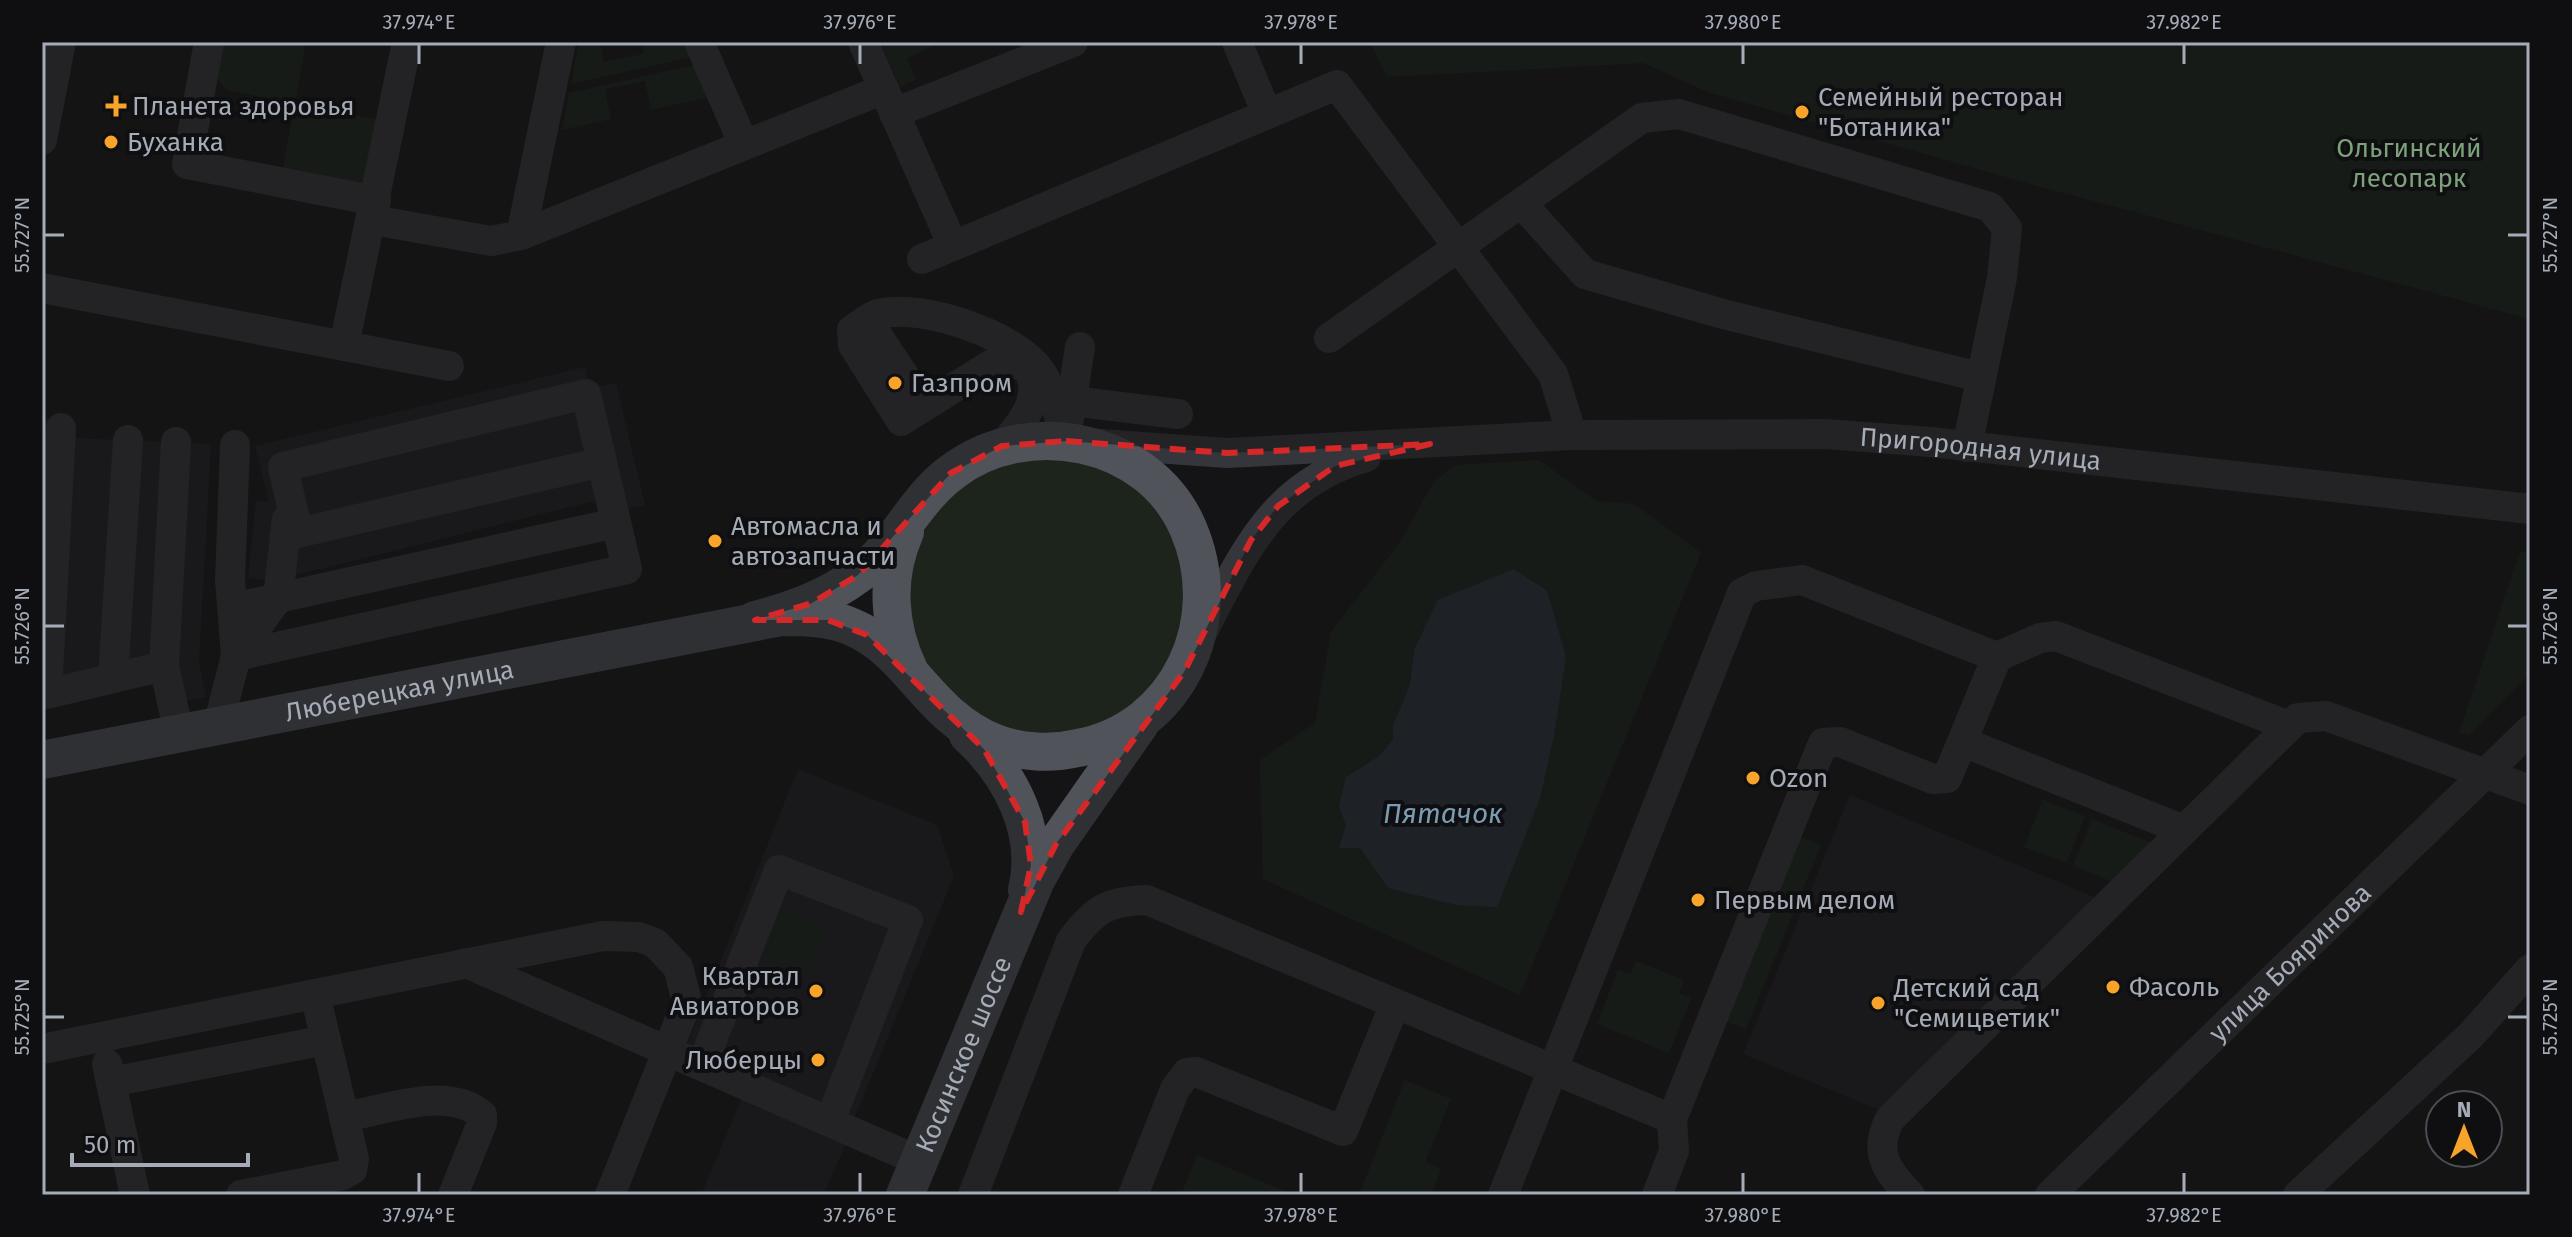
<svg xmlns="http://www.w3.org/2000/svg" width="2572" height="1237" font-family="'Fira Sans',sans-serif">
	<rect width="100%" height="100%" fill="#141416"/>
	<path fill="#202023" d="M 585,367 L 590,389 L 616,383 L 645,505 L 619,511 L 591,502 L 271,581 L 248,578 L 256,501 L 269,502 L 255,446 Z
		M 42,418 L 48,418 L 75,438 L 211,444 L 199,662 L 206,697 L 184,701 L 178,673 L 42,706 Z
		M 798,769 L 937,825 L 954,876 L 855,1117 L 687,1045 Z
		M 1850,795 L 2097,898 L 1882,1111 L 1743,1054 Z
		M 742,1098 L 848,1139 L 823,1195 L 701,1195 Z"/>
	<path fill="#1c241c" fill-rule="evenodd" d="M 220,42 L 306,42 L 295,104 L 386,121 L 372,195 L 281,177 L 295,104 L 227,90 L 214,75 Z
		M 579,42 L 600,42 L 604,62 L 644,54 L 642,42 L 684,42 L 691,57 L 571,84 Z
		M 880,42 L 942,42 L 907,58 L 916,79 L 900,87 Z
		M 1370,42 L 2530,42 L 2530,319 L 2034,185 L 1708,92 L 1643,63 L 1387,77 Z
		M 694,65 L 708,97 L 651,110 L 645,81 L 605,89 L 611,119 L 562,130 L 569,93 Z
		M908 596a139 139 0 1 1 278 0a139 139 0 1 1-278 0Z
		M 1539,460 L 1596,501 L 1634,504 L 1701,553 L 1520,995 L 1263,879 L 1260,760 L 1315,723 L 1331,632 L 1400,542 L 1433,483 L 1455,465 ZM 1414,650 L 1566,657 L 1540,798 L 1388,888 L 1360,848 L 1339,848 L 1346,825 L 1346,777 L 1379,756 L 1393,740 L 1393,725 L 1410,685 Z
		M 2520,552 L 2530,553 L 2530,673 L 2469,735 L 2459,733 Z
		M 2043,800 L 2085,816 L 2067,863 L 2024,847 Z
		M 2092,819 L 2154,844 L 2111,881 L 2073,866 Z
		M 1799,836 L 1821,845 L 1746,1029 L 1725,1021 Z
		M 776,904 L 826,924 L 808,973 L 757,954 Z
		M 1636,961 L 1684,980 L 1679,993 L 1691,998 L 1669,1053 L 1597,1024 L 1618,970 L 1631,974 Z
		M 1405,1080 L 1451,1099 L 1425,1162 L 1441,1169 L 1431,1195 L 1359,1195 Z
		M 1197,1155 L 1290,1193 L 1290,1195 L 1181,1195 Z"/>
	<path fill="#2a343a" d="M 1514,569 L 1547,591 L 1566,657 L 1554,735 L 1540,798 L 1497,907 L 1457,905 L 1388,888 L 1360,848 L 1339,848 L 1346,825 L 1339,806 L 1346,777 L 1379,756 L 1393,740 L 1393,725 L 1410,685 L 1414,650 L 1438,600 Z"/>
	<g fill="none" stroke-linecap="round" stroke-linejoin="round">
		<g stroke="#35363b" stroke-width="30">
			<path d="M 209,42 L 187,164 L 376,201"/>
			<path d="M 699,42 L 744,145"/>
			<path d="M 863,42 L 953,246"/>
			<path d="M 1237,42 L 1267,114"/>
			<path d="M 894,113 L 1073,42"/>
			<path d="M 42,140 L 61,42"/>
			<path d="M 1523,205 L 1585,274 L 1723,314 L 1980,377"/>
			<path d="M 373,220 L 491,241 L 521,235 L 561,42"/>
			<path d="M 521,235 L 884,89"/>
			<path d="M 922,259 L 1337,85 L 1553,374 L 1572,435"/>
			<path d="M 42,288 L 449,366"/>
			<path d="M 868,321 L 924,406"/>
			<path d="M 1329,338 L 1642,118 L 1679,114 L 1990,207 L 2007,228 L 2002,278 L 1967,447"/>
			<path d="M 344,346 L 407,42"/>
			<path d="M 1072,401 L 1178,414"/>
			<path d="M 1069,419 L 1080,347"/>
			<path d="M 61,428 L 47,694 L 164,666"/>
			<path d="M 176,442 L 164,666 L 179,733"/>
			<path id="s1" d="M 1100,444 L 1227,453 L 1572,435 L 1825,434 L 1931,442 L 2530,509"/>
			<path d="M 1002,446 C 1021,424 1044,398 1028,369 L 1011,361 L 992,364 L 901,421 L 853,345 L 852,330 C 860,325 870,316 879,314 C 921,303 1017,335 1041,372 C 1054,392 1059,418 1066,441"/>
			<path d="M 285,536 L 602,462"/>
			<path d="M 233,608 L 616,523"/>
			<path d="M 1203,631 C 1245,551 1273,484 1366,457"/>
			<path d="M 236,656 L 627,569 L 586,394 L 283,467 L 298,533"/>
			<path d="M 236,656 L 278,598 L 287,519"/>
			<path d="M 1997,657 L 2040,638 L 2056,636 L 2289,726"/>
			<path d="M 113,678 L 128,440"/>
			<path d="M 218,726 L 236,656 L 230,580 L 235,445"/>
			<path d="M 1963,742 L 2184,830"/>
			<path d="M 466,963 L 919,1161"/>
			<path d="M 42,1049 L 603,936 L 639,937 L 655,943 L 678,967 L 687,1002 L 610,1195"/>
			<path d="M 107,1064 L 135,1195"/>
			<path d="M 702,1065 L 779,870 L 908,920 L 830,1121"/>
			<path d="M 111,1082 L 326,1040"/>
			<path d="M 344,1117 C 385,1110 447,1085 482,1115 L 482,1123 L 453,1195"/>
			<path d="M 241,1195 L 343,1175 L 352,1170 L 354,1159 L 315,994"/>
			<path d="M 973,1195 L 1071,941 C 1094,909 1108,901 1147,900 L 1672,1119"/>
			<path d="M 1133,1195 L 1175,1089 L 1187,1073 L 1196,1072 L 1343,1131 L 1395,1004"/>
			<path d="M 1503,1195 L 1742,593 L 1756,586 L 1802,580 L 1997,657 L 1947,778 L 1933,779 L 1840,742 L 1823,743 L 1672,1119 L 1674,1151 L 1657,1195"/>
			<path d="M 1910,1195 C 1886,1171 1873,1151 1890,1119 L 2298,718 L 2326,716 L 2530,790"/>
			<path id="s2" d="M 2050,1195 L 2530,730"/>
			<path d="M 2298,1195 L 2470,1036 L 2530,969"/>
		</g>
		<g stroke="#51535a" stroke-width="38">
			<path d="M 905,532 C 885,577 888,626 909,670"/>
			<path d="M 968,735 C 1010,773 1041,832 1027,890"/>
			<path id="s3" d="M 42,760 L 781,617 C 804,617 830,617 852,627 C 911,652 927,716 995,743 C 1021,753 1052,754 1078,748 C 1179,729 1228,620 1188,528 C 1149,438 1027,415 952,472 C 914,500 897,546 859,574 C 827,598 793,610 755,620"/>
			<path id="s4" d="M 905,1195 L 1036,880 L 1056,844 L 1140,724"/>
		</g>
	</g>
	<path d="M0 0H2572V1237H0ZM 1066,441 L 1227,453 L 1430,444 L 1335,466 L 1278,506 L 1251,540 L 1184,672 L 1056,844 L 1021,912 L 1031,865 L 1025,822 L 984,749 L 867,635 L 828,620 L 755,620 L 812,603 L 858,575 L 951,473 L 1002,446 Z" fill="#141416" fill-opacity=".55" fill-rule="evenodd"/>
	<path fill="none" stroke="#d62828" stroke-width="6" stroke-dasharray="16 10" stroke-linejoin="round" d="M 1066,441 L 1227,453 L 1430,444 L 1335,466 L 1278,506 L 1251,540 L 1184,672 L 1056,844 L 1021,912 L 1031,865 L 1025,822 L 984,749 L 867,635 L 828,620 L 755,620 L 812,603 L 858,575 L 951,473 L 1002,446 Z"/>
	<path fill="none" stroke="#a5acb7" stroke-width="3" d="M 419,44 L 419,64M 860,44 L 860,64M 1301,44 L 1301,64M 1743,44 L 1743,64M 2184,44 L 2184,64M 44,235 L 64,235M 2508,235 L 2528,235M 44,626 L 64,626M 2508,626 L 2528,626M 44,1017 L 64,1017M 2508,1017 L 2528,1017M 419,1173 L 419,1193M 860,1173 L 860,1193M 1301,1173 L 1301,1193M 1743,1173 L 1743,1193M 2184,1173 L 2184,1193"/>
	<g fill="#f8a42a" stroke="#0f0f11" stroke-width="3">
		<path d="M112 94h8v8h8v8h-8v8h-8v-8h-8v-8h8z"/>
		<circle cx="1802" cy="112" r="8"/>
		<circle cx="111" cy="142" r="8"/>
		<circle cx="895" cy="383" r="8"/>
		<circle cx="715" cy="541" r="8"/>
		<circle cx="1753" cy="778" r="8"/>
		<circle cx="1698" cy="900" r="8"/>
		<circle cx="2113" cy="987" r="8"/>
		<circle cx="816" cy="991" r="8"/>
		<circle cx="1878" cy="1003" r="8"/>
		<circle cx="818" cy="1060" r="8"/>
	</g>
	<g text-anchor="middle" dominant-baseline="central" stroke-width="8" stroke-linejoin="round" paint-order="stroke">
		<g font-size="26" fill="#a5acb7" stroke="#0f0f11" text-anchor="start">
			<text x="1818" y="97">Семейный ресторан<tspan x="1818" dy="30">"Ботаника"</tspan></text>
			<text x="132" y="106">Планета здоровья</text>
			<text x="127" y="142">Буханка</text>
			<text x="911" y="383">Газпром</text>
			<text x="731" y="526">Автомасла и<tspan x="731" dy="30">автозапчасти</tspan></text>
			<text x="1769" y="778">Ozon</text>
			<text x="1714" y="900">Первым делом</text>
			<text x="800" y="976" text-anchor="end">Квартал<tspan x="800" dy="30">Авиаторов</tspan></text>
			<text x="2129" y="987">Фасоль</text>
			<text x="1894" y="988">Детский сад<tspan x="1894" dy="30">"Семицветик"</tspan></text>
			<text x="802" y="1060" text-anchor="end">Люберцы</text>
		</g>
		<g font-size="26" fill="#7ca27b" stroke="#0f0f11">
			<text x="2409" y="148">Ольгинский<tspan x="2409" dy="30">лесопарк</tspan></text>
		</g>
		<g font-size="26" fill="#a5acb7" stroke="#0f0f11">
			<text stroke="none"><textPath href="#s1" startOffset="882">Пригородная улица</textPath></text>
			<text stroke="none"><textPath href="#s3" startOffset="364">Люберецкая улица</textPath></text>
			<text stroke="none"><textPath href="#s2" startOffset="334">улица Бояринова</textPath></text>
			<text stroke="none"><textPath href="#s4" startOffset="152">Косинское шоссе</textPath></text>
		</g>
		<g font-size="28" font-style="italic" fill="#7b9db3" stroke="#0f0f11">
			<text x="1443" y="813">Пятачок</text>
		</g>
	</g>
	<rect width="2572" height="1237" fill="none" stroke="#0f0f11" stroke-width="88"/>
	<g transform="translate(2464 1129)"><circle r="38" fill="#0f0f11" stroke="#4b4e53" stroke-width="2"/>
	<path d="M0-6L14 30L0 20L-14 30Z" fill="#f8a42a"/>
	<text y="-12" font-size="22" font-weight="bold" text-anchor="middle" fill="#a5acb7">N</text>
	</g>
	<path d="M72 1153v12h176v-12" fill="none" stroke="#a5acb7" stroke-width="4"/>
	<text x="84" y="1153" font-size="24" fill="#a5acb7" stroke="#0f0f11" stroke-width="6" paint-order="stroke">50 m</text>
	<rect x="44" y="44" width="2484" height="1149" fill="none" stroke="#a5acb7" stroke-width="3"/>
	<g font-size="20" text-anchor="middle" fill="#a5acb7">
		<text x="419" y="29">37.974°E</text>
		<text x="860" y="29">37.976°E</text>
		<text x="1301" y="29">37.978°E</text>
		<text x="1743" y="29">37.980°E</text>
		<text x="2184" y="29">37.982°E</text>
		<text transform="translate(22 235) rotate(-90)" y="7">55.727°N</text>
		<text transform="translate(2550 235) rotate(-90)" y="7">55.727°N</text>
		<text transform="translate(22 626) rotate(-90)" y="7">55.726°N</text>
		<text transform="translate(2550 626) rotate(-90)" y="7">55.726°N</text>
		<text transform="translate(22 1017) rotate(-90)" y="7">55.725°N</text>
		<text transform="translate(2550 1017) rotate(-90)" y="7">55.725°N</text>
		<text x="419" y="1222">37.974°E</text>
		<text x="860" y="1222">37.976°E</text>
		<text x="1301" y="1222">37.978°E</text>
		<text x="1743" y="1222">37.980°E</text>
		<text x="2184" y="1222">37.982°E</text>
	</g>
</svg>
